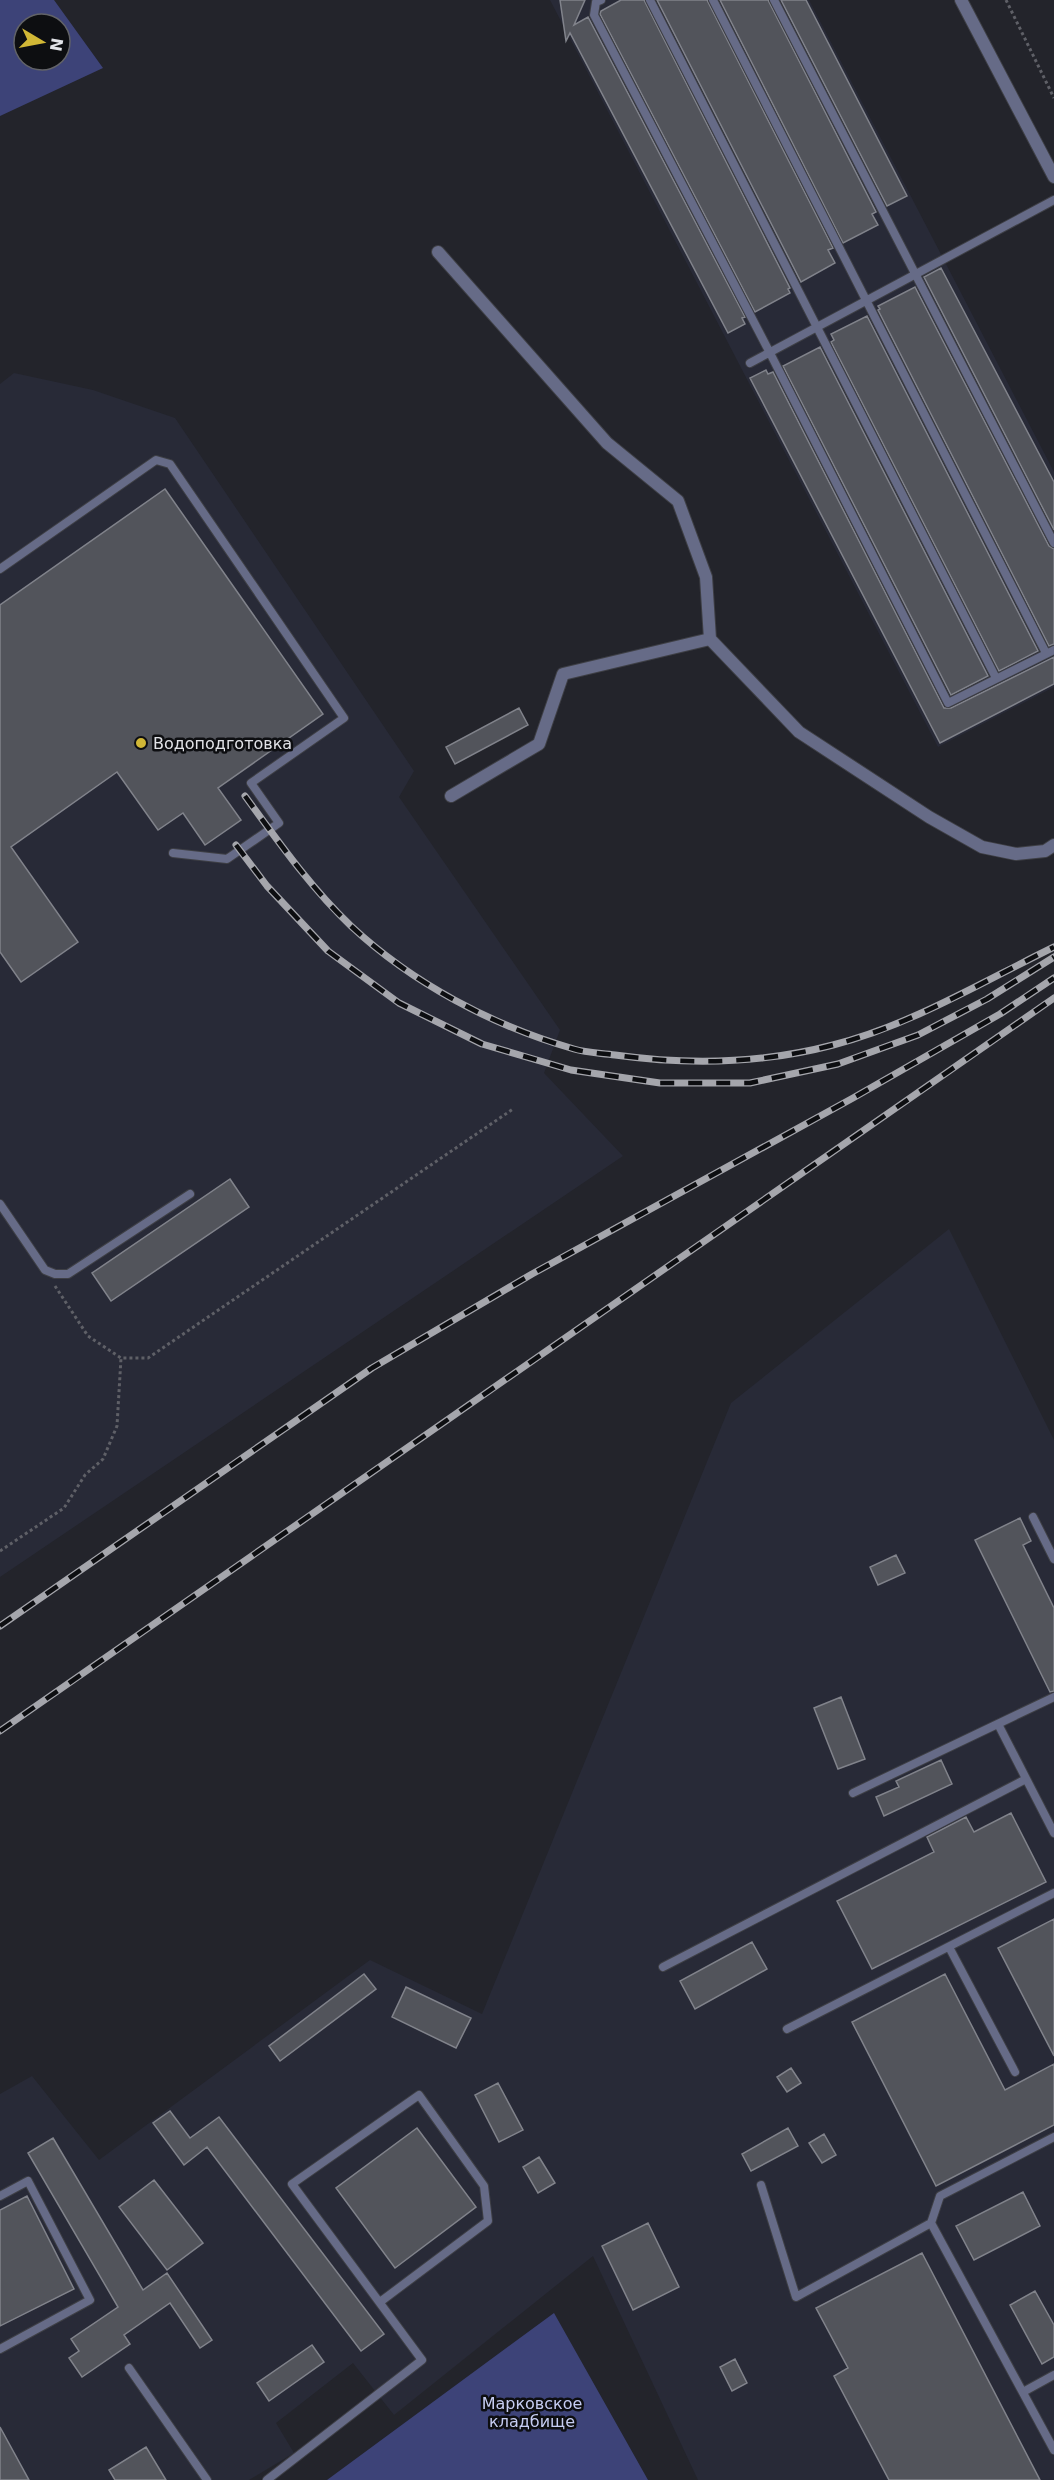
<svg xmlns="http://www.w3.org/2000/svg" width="1054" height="2480" font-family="'DejaVu Sans',sans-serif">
	<rect width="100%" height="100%" fill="#23242b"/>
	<path fill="#282a37" d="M 550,0 L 809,0 L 1054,472 L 1054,687 L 938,747 Z
		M 14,373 L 93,390 L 175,418 L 414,771 L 399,797 L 560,1030 L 544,1073 L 623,1156 L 0,1577 L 0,384 Z
		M 949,1229 L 1054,1440 L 1054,2480 L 698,2480 L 593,2256 L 394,2415 L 353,2363 L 276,2423 L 294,2453 L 249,2480 L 0,2480 L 0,2094 L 32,2076 L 99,2160 L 370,1960 L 482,2014 L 731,1403 Z"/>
	<path fill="#3d4378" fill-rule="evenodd" d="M 0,0 L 54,0 L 103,68 L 0,116 ZM 24,24 L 60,24 L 60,60 L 24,60 Z
		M 554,2313 L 648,2480 L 327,2480 Z"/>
	<path fill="#52545b" stroke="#81838b" stroke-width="1.5" d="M 560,0 L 585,0 L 574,25 L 588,17 L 745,317 L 742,318 L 745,324 L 728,333 L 570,33 L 566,41 Z
		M 621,0 L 644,0 L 790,288 L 788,289 L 790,293 L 755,312 L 600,14 L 601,11 Z
		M 657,0 L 707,0 L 833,248 L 828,250 L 835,263 L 801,282 Z
		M 720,0 L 768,0 L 876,212 L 872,214 L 878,225 L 843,243 Z
		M 781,0 L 806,0 L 907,196 L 887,206 Z
		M 941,268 L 1054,482 L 1054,530 L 924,277 Z
		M 915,287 L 1049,546 L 1054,549 L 1054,644 L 1049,646 L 878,310 L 880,309 L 878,306 Z
		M 867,316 L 1038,651 L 999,671 L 831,342 L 834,340 L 831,334 Z
		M 820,347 L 988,676 L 951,695 L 783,366 Z
		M 766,370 L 768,374 L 773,372 L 944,708 L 951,708 L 1054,657 L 1054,684 L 940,743 L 750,378 Z
		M 165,489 L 323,714 L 218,788 L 241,820 L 205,845 L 183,813 L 158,830 L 117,772 L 11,847 L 78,942 L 21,982 L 0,952 L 0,605 Z
		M 519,708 L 528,725 L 455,764 L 446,747 Z
		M 230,1179 L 249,1207 L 111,1301 L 92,1273 Z
		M 1020,1518 L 1031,1541 L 1023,1545 L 1054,1608 L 1054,1691 L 1050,1692 L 975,1540 Z
		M 896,1555 L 905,1573 L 878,1585 L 870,1567 Z
		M 841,1697 L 865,1759 L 838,1769 L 814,1708 Z
		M 941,1760 L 952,1784 L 884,1816 L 876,1797 L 899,1787 L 896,1781 Z
		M 1011,1813 L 1046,1882 L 872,1969 L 837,1901 L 934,1852 L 927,1837 L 966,1817 L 974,1832 Z
		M 1054,1919 L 1054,2056 L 998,1948 Z
		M 752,1942 L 767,1969 L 695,2009 L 680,1981 Z
		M 364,1974 L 376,1989 L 280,2061 L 269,2046 Z
		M 945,1974 L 1005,2090 L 1054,2064 L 1054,2125 L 936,2186 L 852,2022 Z
		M 406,1987 L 471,2018 L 456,2048 L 392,2017 Z
		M 791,2068 L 801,2083 L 787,2092 L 777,2077 Z
		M 498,2083 L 523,2130 L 499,2142 L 475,2095 Z
		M 170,2111 L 190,2138 L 219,2117 L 384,2334 L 361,2351 L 207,2147 L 184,2165 L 153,2123 Z
		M 417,2128 L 476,2207 L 395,2268 L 336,2188 Z
		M 788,2128 L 798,2146 L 751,2171 L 742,2154 Z
		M 824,2134 L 836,2155 L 822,2163 L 809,2143 Z
		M 53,2138 L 143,2290 L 167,2273 L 212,2340 L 200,2348 L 170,2303 L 124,2335 L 130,2344 L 82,2377 L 69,2358 L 79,2351 L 71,2339 L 118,2307 L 28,2153 Z
		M 539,2157 L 555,2183 L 538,2193 L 523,2167 Z
		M 154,2180 L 203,2243 L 167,2270 L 119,2207 Z
		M 1023,2192 L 1040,2226 L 974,2260 L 956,2226 Z
		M 27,2196 L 74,2289 L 0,2326 L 0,2210 Z
		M 648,2223 L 679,2287 L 633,2310 L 602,2246 Z
		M 922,2253 L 1040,2480 L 889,2480 L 834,2376 L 848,2368 L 816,2308 Z
		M 1035,2291 L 1054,2325 L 1054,2357 L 1042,2364 L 1010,2305 Z
		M 312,2345 L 324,2362 L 269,2401 L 257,2383 Z
		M 735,2359 L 747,2383 L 732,2391 L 720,2367 Z
		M 0,2427 L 29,2480 L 0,2480 Z
		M 146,2447 L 166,2480 L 115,2480 L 109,2470 Z"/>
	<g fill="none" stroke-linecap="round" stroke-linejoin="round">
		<g stroke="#3e3f45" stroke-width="10">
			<path id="service" d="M 601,0 L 596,2 L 594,15 L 770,353 L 948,703 L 1054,650
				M 650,0 L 996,678
				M 713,0 L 1046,653
				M 774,0 L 1054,543
				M 750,363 L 1054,200
				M 0,569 L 156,460 L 170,464 L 344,718 L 251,783 L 279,823 L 227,859 L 173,853
				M 0,1204 L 45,1270 L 55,1274 L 68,1274 L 190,1194
				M 1033,1517 L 1054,1559
				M 998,1724 L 1054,1833
				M 853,1793 L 1054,1697
				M 949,1947 L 1015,2072
				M 663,1967 L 1026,1779
				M 787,2029 L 1054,1893
				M 761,2185 L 796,2297 L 931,2223 L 1054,2450
				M 0,2196 L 28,2181 L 90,2300 L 0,2349
				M 931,2223 L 940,2196 L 1054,2137
				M 129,2368 L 207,2480
				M 1023,2392 L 1054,2375
				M 267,2480 L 422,2360 L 292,2184 L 419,2095 L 484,2186 L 488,2221 L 380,2302"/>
		</g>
		<g stroke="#3e3f45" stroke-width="14">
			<path id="minor" d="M 438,252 L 607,443 L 678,501 L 706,577 L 710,639 L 799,732 L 929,817 L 982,847 L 1016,854 L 1045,851 L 1054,845
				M 451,796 L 539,744 L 563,674 L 710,639"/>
		</g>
		<g stroke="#3e3f45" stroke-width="14">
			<path id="tertiary" d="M 961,0 L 1054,177"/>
		</g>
		<path stroke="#5f6067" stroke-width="3" stroke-dasharray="3 3" stroke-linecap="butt" d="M 1006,0 L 1054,98
			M 55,1286 L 88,1336 L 121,1358 L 148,1358 L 513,1109
			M 0,1551 L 64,1508 L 85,1475 L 103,1459 L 117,1426 L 121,1358"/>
		<use href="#service" stroke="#666b87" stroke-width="8"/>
		<use href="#minor" stroke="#666b87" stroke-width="12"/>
		<use href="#tertiary" stroke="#666b87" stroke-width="12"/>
		<g stroke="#a5a6ac" stroke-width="7">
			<path id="rail" d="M 245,796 C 278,841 310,887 351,926 C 412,983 493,1026 574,1049 C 587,1053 602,1053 615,1055 C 688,1065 761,1064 833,1045 C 911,1025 982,982 1054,947
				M 236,845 L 267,886 L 328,951 L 399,1003 L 482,1044 L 571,1070 L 660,1083 L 750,1083 L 838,1064 L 918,1035 L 987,999 L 1054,957
				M 0,1626 L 372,1368 L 532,1274 L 853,1098 L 1000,1014 L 1054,978
				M 0,1731 L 1054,998"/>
		</g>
		<use href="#rail" stroke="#0d0e11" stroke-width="4.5" stroke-dasharray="14" stroke-linecap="butt"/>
	</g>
	<circle fill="#d1b736" stroke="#0d0e11" stroke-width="2" cx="141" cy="743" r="6"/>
	<g text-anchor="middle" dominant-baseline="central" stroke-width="5" stroke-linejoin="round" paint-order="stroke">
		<g font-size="16" fill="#e2e3e8" stroke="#0d0e11" text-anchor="start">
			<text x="153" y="743">Водоподготовка</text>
		</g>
		<g font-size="16" fill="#c6cdf2" stroke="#0d0e11">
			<text x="532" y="2403">Марковское<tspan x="532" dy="18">кладбище</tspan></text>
		</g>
	</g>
	<g transform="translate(42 42) rotate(100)"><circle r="28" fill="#0d0e11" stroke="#626367" stroke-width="1.5"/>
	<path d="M0-4.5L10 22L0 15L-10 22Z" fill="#d1b736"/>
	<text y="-9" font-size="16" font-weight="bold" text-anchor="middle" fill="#e2e3e8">N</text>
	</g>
</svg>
